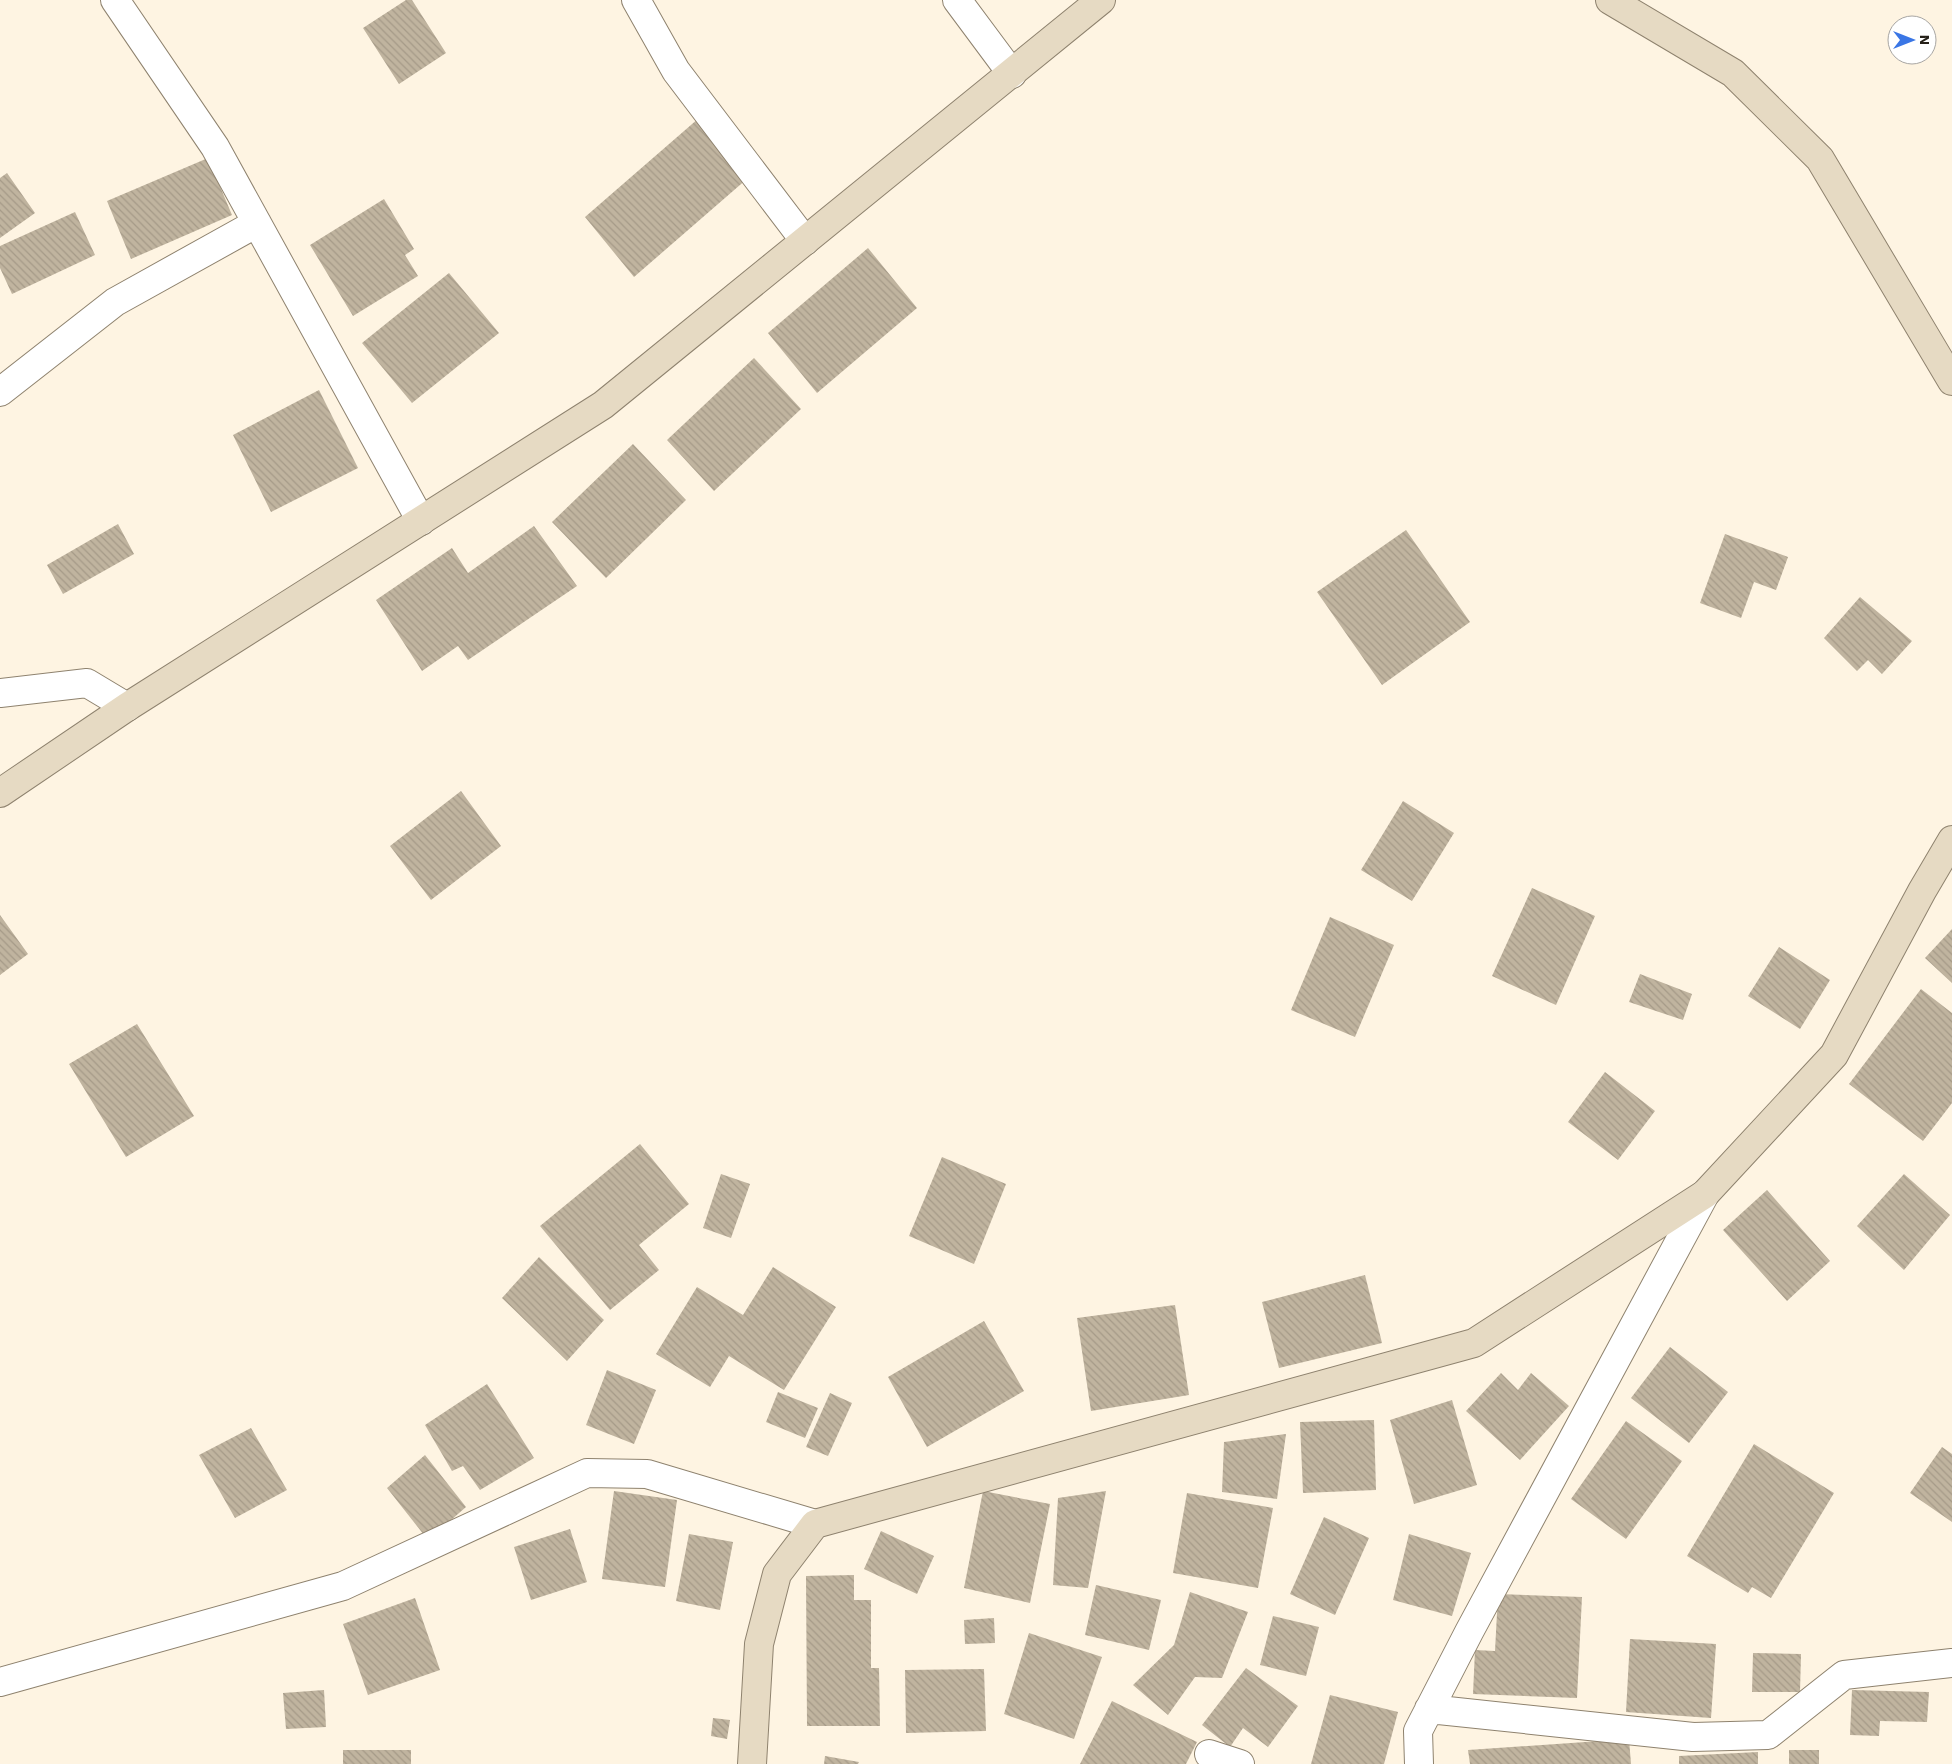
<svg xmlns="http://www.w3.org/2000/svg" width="1952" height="1764" font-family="'Work Sans',sans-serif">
	<defs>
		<pattern id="building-back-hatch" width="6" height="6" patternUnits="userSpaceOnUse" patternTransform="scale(1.25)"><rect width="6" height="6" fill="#c0b49f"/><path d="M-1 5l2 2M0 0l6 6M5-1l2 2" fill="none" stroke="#a59a88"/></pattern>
	</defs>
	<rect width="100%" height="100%" fill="#fef4e2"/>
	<path fill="url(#building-back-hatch)" d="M 406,0 L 412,0 L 446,53 L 399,84 L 363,28 Z
		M 699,118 L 748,178 L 634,277 L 585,217 Z
		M 208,158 L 232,215 L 131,259 L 107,201 Z
		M 7,173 L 35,213 L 0,238 L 0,178 Z
		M 384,199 L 414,249 L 405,255 L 418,276 L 353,316 L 310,245 Z
		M 75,212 L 95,255 L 12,294 L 0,268 L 0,246 Z
		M 868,248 L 917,308 L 817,393 L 768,333 Z
		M 449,273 L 499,333 L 412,403 L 362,343 Z
		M 754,358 L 801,409 L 714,491 L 667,440 Z
		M 319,390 L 358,468 L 271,512 L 233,435 Z
		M 633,444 L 686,500 L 606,578 L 552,522 Z
		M 118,524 L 134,554 L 63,594 L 47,565 Z
		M 534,526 L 577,586 L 468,660 L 458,646 L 422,671 L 376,600 L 452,548 L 468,573 Z
		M 1406,530 L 1470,622 L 1382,685 L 1317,592 Z
		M 1725,534 L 1788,557 L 1776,590 L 1754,582 L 1741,618 L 1700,603 Z
		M 1860,597 L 1912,641 L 1882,674 L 1868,660 L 1857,671 L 1824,638 Z
		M 461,791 L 501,846 L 431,900 L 390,846 Z
		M 1403,801 L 1454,833 L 1412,901 L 1361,870 Z
		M 1532,888 L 1595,916 L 1556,1005 L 1492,976 Z
		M 0,915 L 28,954 L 0,975 Z
		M 1330,917 L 1394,945 L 1355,1037 L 1291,1010 Z
		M 1952,929 L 1952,983 L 1925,958 Z
		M 1779,947 L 1830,980 L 1800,1029 L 1748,996 Z
		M 1640,974 L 1692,994 L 1683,1020 L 1629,1002 Z
		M 1921,989 L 1952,1013 L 1952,1103 L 1923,1141 L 1849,1084 Z
		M 137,1024 L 194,1116 L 126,1157 L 69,1064 Z
		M 1605,1072 L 1655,1111 L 1618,1160 L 1568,1122 Z
		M 640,1144 L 689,1204 L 639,1245 L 659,1270 L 610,1310 L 540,1226 Z
		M 942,1157 L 1006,1184 L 974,1264 L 909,1236 Z
		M 721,1174 L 750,1184 L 731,1238 L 703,1228 Z
		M 1904,1174 L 1950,1215 L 1904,1270 L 1857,1226 Z
		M 1767,1190 L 1830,1261 L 1787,1301 L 1723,1230 Z
		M 539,1257 L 604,1320 L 567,1361 L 502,1298 Z
		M 773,1267 L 836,1307 L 784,1390 L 729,1356 L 710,1387 L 656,1354 L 697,1287 L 743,1315 Z
		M 1365,1275 L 1382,1343 L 1279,1368 L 1262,1302 Z
		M 1175,1305 L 1189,1395 L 1091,1411 L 1077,1318 Z
		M 984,1321 L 1024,1391 L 927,1447 L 888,1377 Z
		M 1670,1347 L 1728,1392 L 1689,1443 L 1631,1398 Z
		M 607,1370 L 656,1390 L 634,1444 L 586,1425 Z
		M 1501,1373 L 1518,1390 L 1531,1373 L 1569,1406 L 1520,1460 L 1466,1411 Z
		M 487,1384 L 534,1458 L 480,1490 L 463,1466 L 452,1471 L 425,1425 Z
		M 778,1392 L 818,1408 L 805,1438 L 766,1422 Z
		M 830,1393 L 852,1403 L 828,1456 L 806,1447 Z
		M 1452,1400 L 1477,1485 L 1414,1504 L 1390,1420 Z
		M 1374,1420 L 1376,1490 L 1303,1493 L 1300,1422 Z
		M 1626,1421 L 1682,1461 L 1626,1539 L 1571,1499 Z
		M 251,1428 L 287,1490 L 235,1518 L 199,1455 Z
		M 1286,1434 L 1277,1499 L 1222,1492 L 1224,1442 Z
		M 1754,1444 L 1834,1493 L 1771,1598 L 1752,1587 L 1748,1593 L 1687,1556 Z
		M 1942,1447 L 1952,1454 L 1952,1522 L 1910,1493 Z
		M 425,1455 L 466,1507 L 428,1540 L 387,1488 Z
		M 614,1491 L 677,1500 L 665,1587 L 602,1579 Z
		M 983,1491 L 1050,1504 L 1030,1603 L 964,1588 Z
		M 1106,1491 L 1088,1588 L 1053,1585 L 1058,1498 Z
		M 1187,1493 L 1273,1508 L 1258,1588 L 1173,1573 Z
		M 1324,1517 L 1369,1538 L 1335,1615 L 1290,1594 Z
		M 570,1529 L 587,1582 L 531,1600 L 514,1547 Z
		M 881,1531 L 934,1556 L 917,1594 L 864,1569 Z
		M 689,1534 L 733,1542 L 720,1610 L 676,1601 Z
		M 1409,1534 L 1471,1553 L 1452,1616 L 1393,1600 Z
		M 854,1575 L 854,1600 L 871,1600 L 871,1668 L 879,1668 L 880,1726 L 807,1726 L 806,1576 Z
		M 1096,1585 L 1161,1600 L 1149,1650 L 1085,1635 Z
		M 1190,1592 L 1248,1612 L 1222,1678 L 1195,1677 L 1168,1715 L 1133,1685 L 1174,1645 Z
		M 1498,1594 L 1582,1597 L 1577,1698 L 1473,1694 L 1475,1650 L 1495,1651 Z
		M 415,1598 L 440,1670 L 368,1695 L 343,1624 Z
		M 1273,1616 L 1319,1627 L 1306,1676 L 1260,1665 Z
		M 994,1618 L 995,1643 L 965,1644 L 964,1620 Z
		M 1029,1633 L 1102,1657 L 1074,1739 L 1004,1714 Z
		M 1630,1639 L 1716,1644 L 1711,1718 L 1626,1712 Z
		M 1753,1653 L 1801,1654 L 1800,1692 L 1752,1692 Z
		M 1246,1668 L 1298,1706 L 1268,1747 L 1243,1728 L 1230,1747 L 1202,1725 Z
		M 984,1669 L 986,1731 L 906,1733 L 905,1670 Z
		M 324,1690 L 326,1727 L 286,1729 L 283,1693 Z
		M 1852,1690 L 1929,1692 L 1927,1722 L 1880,1721 L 1879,1736 L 1850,1735 Z
		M 1330,1695 L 1398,1712 L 1384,1764 L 1311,1764 Z
		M 1112,1701 L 1197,1742 L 1186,1764 L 1080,1764 Z
		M 713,1718 L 730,1720 L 727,1739 L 711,1736 Z
		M 1629,1739 L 1631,1764 L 1470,1764 L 1468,1750 Z
		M 343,1750 L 411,1750 L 411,1764 L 343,1764 Z
		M 1789,1750 L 1819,1750 L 1819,1764 L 1789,1764 Z
		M 1758,1752 L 1758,1764 L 1679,1764 L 1679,1756 Z
		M 825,1756 L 859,1762 L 858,1764 L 824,1764 Z"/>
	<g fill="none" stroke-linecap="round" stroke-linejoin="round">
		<g stroke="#8e826e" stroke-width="30">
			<path id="street" d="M 115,0 L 215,147 L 421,521
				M 636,0 L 676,71 L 805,241
				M 957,0 L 1012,74
				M 0,392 L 115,302 L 257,223
				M 0,693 L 87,683 L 127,707
				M 0,1682 L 343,1586 L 587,1473 L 647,1474 L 815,1524
				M 1429,1709 L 1693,1737 L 1768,1735 L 1844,1675 L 1952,1663
				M 1209,1754 L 1240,1764
				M 1419,1764 L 1418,1731 L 1469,1632 L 1705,1194"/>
		</g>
		<g stroke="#8e826e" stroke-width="30">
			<path id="secondary" d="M 1610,0 L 1733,73 L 1820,159 L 1952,381
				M 0,793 L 127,707 L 603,405 L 1101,0
				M 752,1764 L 759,1644 L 777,1574 L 815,1524 L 1474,1343 L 1705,1194 L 1834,1055 L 1922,891 L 1952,840"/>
		</g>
		<use href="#street" stroke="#fff" stroke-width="28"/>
		<use href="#secondary" stroke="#e6dac3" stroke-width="28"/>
	</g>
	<g transform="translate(1912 40) rotate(90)"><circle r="24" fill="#ffffff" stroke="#a8a6a3"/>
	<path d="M0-4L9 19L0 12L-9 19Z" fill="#3a76e5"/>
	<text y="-8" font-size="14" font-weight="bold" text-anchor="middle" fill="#252018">N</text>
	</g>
</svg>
